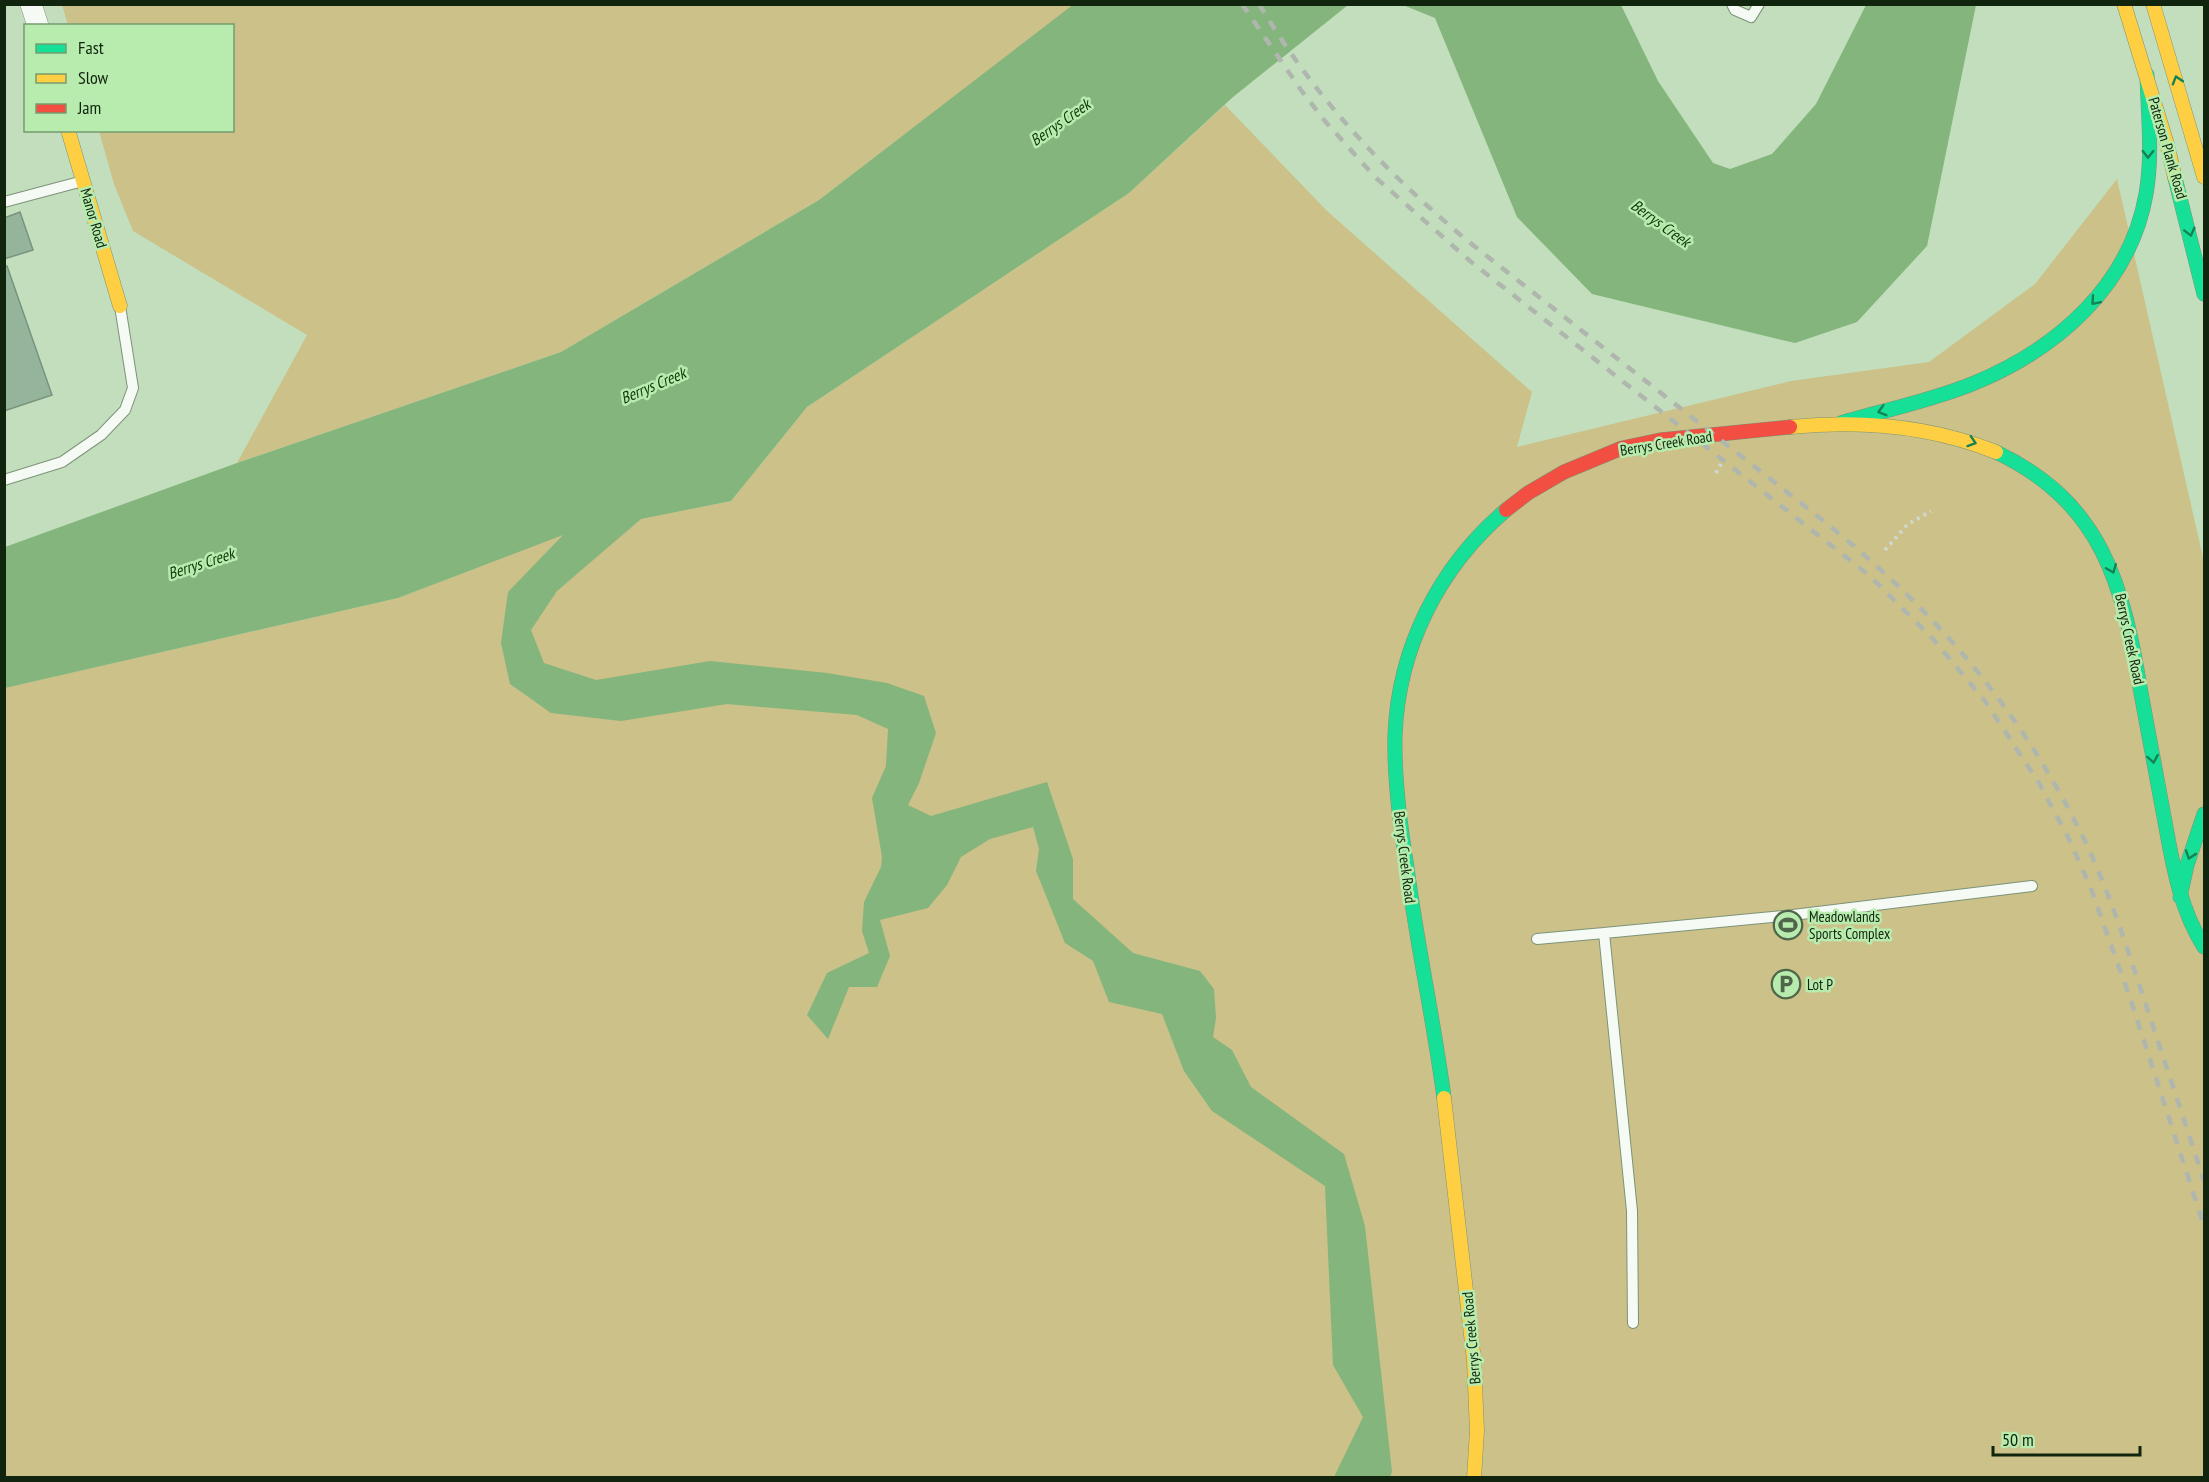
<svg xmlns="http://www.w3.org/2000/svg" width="2209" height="1482" font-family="'PT Sans Narrow',sans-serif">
	<rect width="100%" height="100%" fill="#c2debc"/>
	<path fill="#cbc189" d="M 62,5 L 1074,5 L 819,200 L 561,352 L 237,463 L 307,335 L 133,231 L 114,184 L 99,131 L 232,130 L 232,26 L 68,25 Z
		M 1225,105 L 1327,211 L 1532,392 L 1517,447 L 1791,381 L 1929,362 L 2035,284 L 2117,179 L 2204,562 L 2204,1477 L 5,1477 L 4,688 L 398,598 L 564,534 L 731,501 L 807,407 L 1129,193 Z"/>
	<path fill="#84b57c" d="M 1074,4 L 1348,5 L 1233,97 L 1129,193 L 807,407 L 731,501 L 641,519 L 557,591 L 531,630 L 544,663 L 596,680 L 710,661 L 827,673 L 887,683 L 924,696 L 936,733 L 919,783 L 908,805 L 931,816 L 1047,782 L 1073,859 L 1073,899 L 1133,953 L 1200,971 L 1214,989 L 1216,1018 L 1213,1037 L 1232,1050 L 1251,1087 L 1344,1154 L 1365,1226 L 1392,1472 L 1390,1477 L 1334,1477 L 1363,1417 L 1333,1365 L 1325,1186 L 1212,1111 L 1184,1071 L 1162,1014 L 1109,1002 L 1093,961 L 1065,943 L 1036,871 L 1039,849 L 1033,827 L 990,839 L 961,857 L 947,885 L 928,908 L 880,920 L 890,956 L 877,987 L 849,987 L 828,1039 L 807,1015 L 827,973 L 869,953 L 862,931 L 864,902 L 881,867 L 882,857 L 872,798 L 886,766 L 888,729 L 857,715 L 727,704 L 621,721 L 551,713 L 510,684 L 501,643 L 508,592 L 563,535 L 398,598 L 5,688 L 5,547 L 237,463 L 561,352 L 819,200 Z
		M 1403,5 L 1621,5 L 1658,81 L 1713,163 L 1730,169 L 1772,154 L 1816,104 L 1866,5 L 1976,5 L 1927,246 L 1857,322 L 1795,343 L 1592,294 L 1517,217 L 1435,18 Z"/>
	<path fill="#95b49c" stroke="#78947e" stroke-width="1.5" d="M 20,212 L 33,250 L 4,259 L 4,218 Z
		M 4,266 L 7,266 L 52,395 L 4,411 Z"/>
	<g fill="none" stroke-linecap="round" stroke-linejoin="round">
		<g stroke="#7d9378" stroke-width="12">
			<path id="lane" d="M 1732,4 L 1735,10 L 1751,17 L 1759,4
				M 4,202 L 83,181
				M 4,480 L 62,462 L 101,435 L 125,410 L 133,388 L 120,306
				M 1604,933 L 1793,915 L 2032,886
				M 1537,939 L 1604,933 L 1632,1211 L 1633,1323"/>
		</g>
		<g stroke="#7d9378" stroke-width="22">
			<path id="street" d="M 31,4 L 38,26"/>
		</g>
		<g stroke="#7d9378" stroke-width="15">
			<path id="fast" d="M 2175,178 L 2204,294
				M 1841,423 C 1885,410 1930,401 1972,384 C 2056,350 2130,286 2146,194 C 2153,155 2148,114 2147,75
				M 1996,452 C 2103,503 2123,585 2141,693 C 2149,736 2157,779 2165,822 C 2173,866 2180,909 2204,947
				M 2180,897 L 2187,865 L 2204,814
				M 1444,1098 C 1434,1021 1417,945 1407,868 C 1400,825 1394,780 1395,736 C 1398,648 1439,567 1506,510"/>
		</g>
		<g stroke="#7d9378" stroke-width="15">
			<path id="slow" d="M 2124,4 L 2167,144 L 2175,178
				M 2153,4 L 2204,177
				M 68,130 L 120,306
				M 1790,427 C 1859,420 1931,426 1996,452
				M 1444,1098 L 1474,1361 L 1477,1431 L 1474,1478"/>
		</g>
		<g stroke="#7d9378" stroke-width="15">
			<path id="jam" d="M 1506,510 L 1528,493 L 1564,472 L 1622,448 L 1660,440 L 1790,427"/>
		</g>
		<path stroke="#cfd8cd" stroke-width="4" stroke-dasharray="3 4.5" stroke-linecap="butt" d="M 1716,473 L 1721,464
			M 1885,550 L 1908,524 L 1931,511"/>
		<use href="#lane" stroke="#f6faf5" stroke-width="10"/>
		<use href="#street" stroke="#f6faf5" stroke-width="21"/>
		<use href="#fast" stroke="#16e098" stroke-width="14"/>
		<use href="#slow" stroke="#ffcf43" stroke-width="14"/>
		<use href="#jam" stroke="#f24e42" stroke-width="14"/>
		<path stroke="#afb6ae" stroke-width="4.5" stroke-dasharray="10 10" stroke-linecap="butt" d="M 1242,4 L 1301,90 L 1324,120 L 1375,177 L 1470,261 L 1870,576 L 1933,639 L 1985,701 L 2039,783 L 2068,837 L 2090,886 L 2130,998 L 2204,1226
			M 1259,4 C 1316,99 1384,171 1469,242 L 1825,522 C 1937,613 2017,705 2082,835 C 2107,886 2125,941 2143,996 C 2163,1057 2184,1119 2204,1181"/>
	</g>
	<defs><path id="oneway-chevron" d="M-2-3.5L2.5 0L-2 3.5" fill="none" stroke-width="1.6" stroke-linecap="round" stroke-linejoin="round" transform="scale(1.5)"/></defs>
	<g stroke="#148253">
		<use href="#oneway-chevron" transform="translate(2177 80) rotate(-107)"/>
		<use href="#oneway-chevron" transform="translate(2148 154) rotate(91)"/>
		<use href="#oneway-chevron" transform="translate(2190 232) rotate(76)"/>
		<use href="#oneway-chevron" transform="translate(2095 301) rotate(131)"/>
		<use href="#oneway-chevron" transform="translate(1882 411) rotate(164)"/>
		<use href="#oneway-chevron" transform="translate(1972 442) rotate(18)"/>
		<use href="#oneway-chevron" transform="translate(2112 569) rotate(68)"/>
		<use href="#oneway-chevron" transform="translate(2153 759) rotate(80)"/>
		<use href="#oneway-chevron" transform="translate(2190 855) rotate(109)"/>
	</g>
	<defs>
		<g id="stadium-ring" transform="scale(1.5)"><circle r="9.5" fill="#b8ecae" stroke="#4f664b" stroke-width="1.5"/><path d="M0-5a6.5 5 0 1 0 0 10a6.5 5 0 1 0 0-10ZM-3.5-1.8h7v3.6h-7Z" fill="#4f664b"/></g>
		<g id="parking-ring" transform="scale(1.5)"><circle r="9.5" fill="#b8ecae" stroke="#4f664b" stroke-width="1.5"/><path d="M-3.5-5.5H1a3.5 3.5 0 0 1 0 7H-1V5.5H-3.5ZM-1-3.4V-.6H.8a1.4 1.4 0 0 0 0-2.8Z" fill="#4f664b"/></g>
	</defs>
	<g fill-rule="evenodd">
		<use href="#stadium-ring" x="1788" y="925"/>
		<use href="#parking-ring" x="1786" y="984"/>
	</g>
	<g text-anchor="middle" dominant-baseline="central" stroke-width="5" stroke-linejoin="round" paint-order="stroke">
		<g font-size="15" fill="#11250e" stroke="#b8ecae">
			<text transform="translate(2168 148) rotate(74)">Paterson Plank Road</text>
			<text transform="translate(94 218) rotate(74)">Manor Road</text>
			<text transform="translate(1666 443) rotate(-9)">Berrys Creek Road</text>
			<text transform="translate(2130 639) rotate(78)">Berrys Creek Road</text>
			<text transform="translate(1405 857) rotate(83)">Berrys Creek Road</text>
			<text transform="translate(1471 1338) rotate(-95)">Berrys Creek Road</text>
		</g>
		<g font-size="15" fill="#11250e" stroke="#b8ecae" text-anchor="start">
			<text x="1809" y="916">Meadowlands<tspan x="1809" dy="17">Sports Complex</tspan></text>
			<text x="1807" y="984">Lot P</text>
		</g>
		<g font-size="16" font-style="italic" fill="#103808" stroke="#b8ecae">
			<text transform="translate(1060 122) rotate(-35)">Berrys Creek</text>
			<text transform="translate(1661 223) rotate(36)">Berrys Creek</text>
			<text transform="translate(653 385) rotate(-23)">Berrys Creek</text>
			<text transform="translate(201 563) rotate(-18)">Berrys Creek</text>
		</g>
	</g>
	<rect width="2209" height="1482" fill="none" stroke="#11250e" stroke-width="12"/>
	<rect x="24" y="24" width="210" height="108" fill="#b8ecae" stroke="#759c6e" stroke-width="1.5"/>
	<rect x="36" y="44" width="30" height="9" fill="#16e098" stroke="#759c6e" stroke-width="1.5"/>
	<text x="78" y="54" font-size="18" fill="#11250e">Fast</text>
	<rect x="36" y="74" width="30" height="9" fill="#ffcf43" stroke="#759c6e" stroke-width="1.5"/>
	<text x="78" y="84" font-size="18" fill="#11250e">Slow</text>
	<rect x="36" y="104" width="30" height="9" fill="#f24e42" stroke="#759c6e" stroke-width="1.5"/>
	<text x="78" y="114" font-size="18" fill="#11250e">Jam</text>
	<path d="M1993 1446v9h147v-9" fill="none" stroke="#11250e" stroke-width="3"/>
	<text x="2002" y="1446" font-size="18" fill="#11250e" stroke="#b8ecae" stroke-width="4.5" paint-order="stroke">50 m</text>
</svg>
